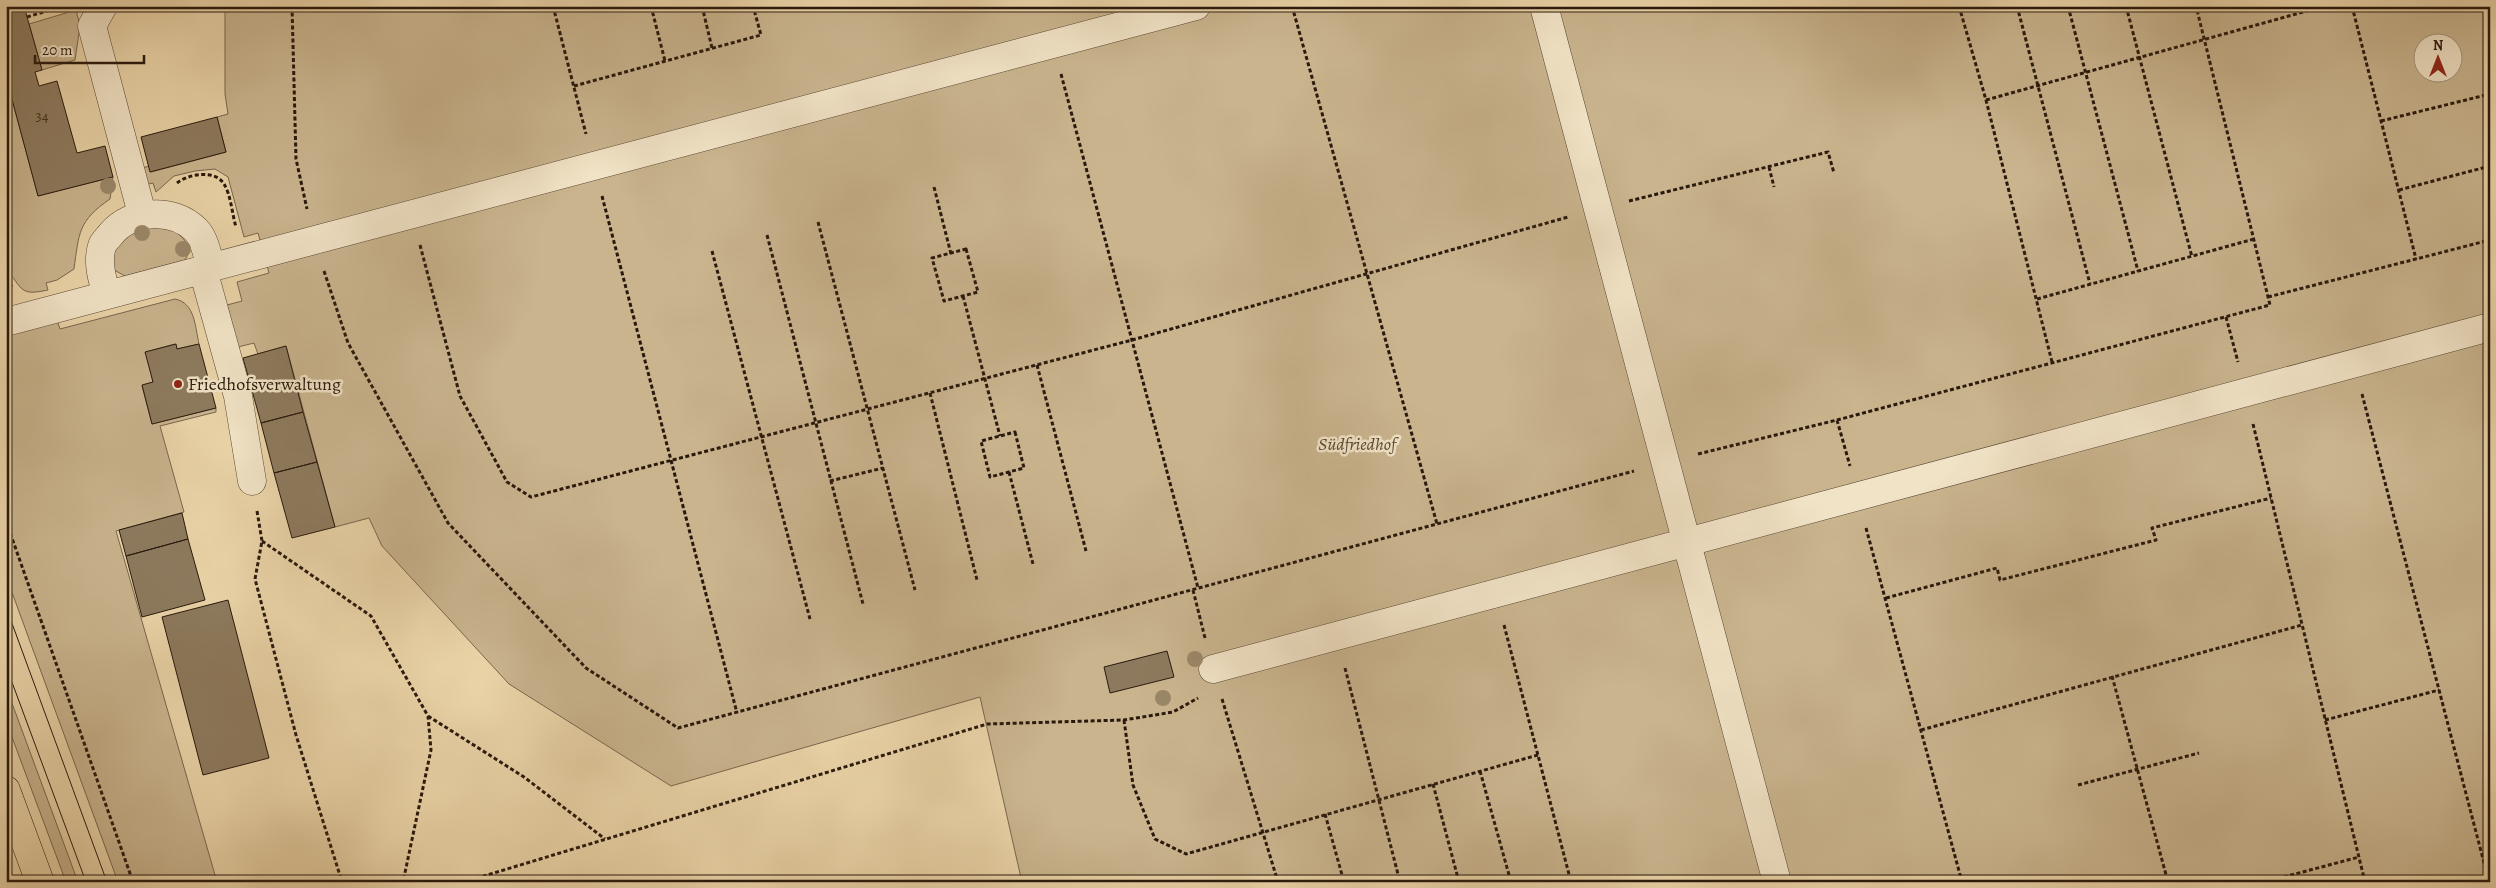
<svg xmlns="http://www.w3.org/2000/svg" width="2496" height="888" font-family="Alegreya,serif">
	<rect width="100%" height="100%" fill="#ead4a8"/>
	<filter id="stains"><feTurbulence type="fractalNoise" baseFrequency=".004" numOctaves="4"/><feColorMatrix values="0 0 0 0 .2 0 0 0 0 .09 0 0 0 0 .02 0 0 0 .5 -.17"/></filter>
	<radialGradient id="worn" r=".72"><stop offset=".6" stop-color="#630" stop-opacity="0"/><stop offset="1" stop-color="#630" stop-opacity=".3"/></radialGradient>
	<path fill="#c9b48e" stroke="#79664e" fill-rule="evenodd" d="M 225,6 L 2490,6 L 2490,882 L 1009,882 L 1021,878 L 980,697 L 671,786 L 509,684 L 382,546 L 369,518 L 335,527 L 286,346 L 258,354 L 254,343 L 238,347 L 227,305 L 242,301 L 237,282 L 269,273 L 258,233 L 244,237 L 228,177 L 215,169 L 195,171 L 174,176 L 156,192 L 153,183 L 144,185 L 139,169 L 149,166 L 151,172 L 226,152 L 217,117 L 228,114 L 225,94 ZM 2424,42 L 2454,42 L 2454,72 L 2424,72 Z
		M 76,10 L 80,26 L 75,60 L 42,70 L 29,24 Z
		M 6,77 L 38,196 L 113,177 L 110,199 C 78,221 79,233 74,269 L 57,280 L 46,283 L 48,290 C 20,296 23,290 6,268 Z
		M 150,227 C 171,229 181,229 190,251 L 185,260 L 125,276 L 114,270 C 107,243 126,231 150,227 Z
		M 175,299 C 195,303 195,326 199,344 L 177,349 L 175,344 L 146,352 L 153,382 L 142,386 L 152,424 L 216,408 L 216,412 L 160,426 L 184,512 L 116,531 L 217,882 L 118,882 L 6,576 L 6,335 L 57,320 L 60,329 Z
		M 6,687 L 78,882 L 66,882 L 6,721 Z"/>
	<path fill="#8d7a5e" stroke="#29190d" d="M 6,6 L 24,6 L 42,70 L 35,72 L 39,86 L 57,81 L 77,153 L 105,146 L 113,177 L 38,196 L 6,77 Z
		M 217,117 L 226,152 L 150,172 L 141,137 Z
		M 176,344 L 177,349 L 199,344 L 216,408 L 152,424 L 142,385 L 153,382 L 145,352 Z
		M 286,346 L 303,412 L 261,423 L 243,358 Z
		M 303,412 L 317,462 L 274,473 L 261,423 Z
		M 317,462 L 335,527 L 292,538 L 274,473 Z
		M 182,513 L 188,539 L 126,556 L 119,530 Z
		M 188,539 L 205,600 L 142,617 L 126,556 Z
		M 228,600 L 269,758 L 203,775 L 162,617 Z
		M 1167,651 L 1174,677 L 1110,693 L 1104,667 Z"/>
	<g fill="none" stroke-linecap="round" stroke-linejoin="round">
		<g stroke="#594834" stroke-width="29">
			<path id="minor" d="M 103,6 L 92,26 L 142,214
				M 1544,6 L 1777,882
				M 203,270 L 238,396 L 252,481
				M 107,295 C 102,279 97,262 102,246 C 103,242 108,238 111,234 C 131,210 173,207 196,230 C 205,239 208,257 211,269
				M 6,322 L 1196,6
				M 1213,669 L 2490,327"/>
		</g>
		<g stroke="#29190d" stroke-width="29">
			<path id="major" d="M 6,790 L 40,882"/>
		</g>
		<path stroke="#29190d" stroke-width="3" stroke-dasharray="4 2.5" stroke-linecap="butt" d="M 292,6 L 296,159 L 307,209
			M 553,6 L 586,134
			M 651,6 L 665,61
			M 702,6 L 712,48
			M 1292,6 L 1437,524
			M 1959,6 L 1986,100 L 2052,362
			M 2017,6 L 2090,284
			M 2068,6 L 2138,271
			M 2126,6 L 2192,257
			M 2352,6 L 2416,259
			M 27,17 L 63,6
			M 1061,74 L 1198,588
			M 574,86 L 761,35 L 753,6
			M 1986,100 L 2325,6
			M 2381,121 L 2490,94
			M 1769,167 L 1774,187
			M 177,183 C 188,174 215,169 224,184 C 231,195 232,214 236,227
			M 934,187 L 951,254
			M 2399,190 L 2490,166
			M 602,196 L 737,713
			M 1629,201 L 1828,152 L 1834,173
			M 818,222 L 915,590
			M 767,235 L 863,604
			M 420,245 L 460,396 L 507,482 L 531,497 L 1132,340 L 1568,217
			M 966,249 L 978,292 L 944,301 L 932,258 Z
			M 712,251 L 810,619
			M 324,271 L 348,343 L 448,523 L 586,668 L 678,728 L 1634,471
			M 6,280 L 12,287
			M 963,296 L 1000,436
			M 2268,297 L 2490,240
			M 2037,299 L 2254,239
			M 2226,317 L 2238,362
			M 1037,365 L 1086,551
			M 930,393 L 977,580
			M 2362,394 L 2489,882
			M 1837,420 L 1850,466
			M 2253,424 L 2365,882
			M 1015,432 L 1024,468 L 990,477 L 981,441 Z
			M 1698,454 L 1837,420 L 2270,305 L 2196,6
			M 1009,472 L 1033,564
			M 830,481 L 883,468
			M 257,511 L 262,541 L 255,579 L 296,735 L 342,882
			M 6,521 L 133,882
			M 1866,528 L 1962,882
			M 262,541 L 371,616 L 428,716 L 431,750 L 403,882
			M 1193,590 L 1205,638
			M 1886,598 L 1997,568 L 2000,580 L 2156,540 L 2152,528 L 2271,498
			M 1504,625 L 1571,882
			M 1345,668 L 1400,882
			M 2112,676 L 2168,882
			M 1222,699 L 1278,882
			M 428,716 L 524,777 L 605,839
			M 1124,720 L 1133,785 L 1155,839 L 1186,854 L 1538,755
			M 2325,720 L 2439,690
			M 1921,730 L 2302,625
			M 1480,771 L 1511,882
			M 1433,784 L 1459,882
			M 2078,785 L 2199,753
			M 1325,814 L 1344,882
			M 464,882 L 987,724 L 1124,720 L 1173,712 L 1198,698
			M 2265,882 L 2359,857"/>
		<use href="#minor" stroke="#f1e3c6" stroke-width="28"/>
		<use href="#major" stroke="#ead4a8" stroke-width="28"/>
		<path stroke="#29190d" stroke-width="1" d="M 6,607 L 107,882
			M 6,666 L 86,882"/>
	</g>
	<g fill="#9a8768">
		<circle cx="108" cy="186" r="8"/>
		<circle cx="142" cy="233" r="8"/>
		<circle cx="183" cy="249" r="8"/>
		<circle cx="1195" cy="659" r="8"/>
		<circle cx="1163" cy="698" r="8"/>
	</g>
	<circle fill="#8f2418" stroke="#f1e3c6" stroke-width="2" cx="178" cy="384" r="5"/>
	<g text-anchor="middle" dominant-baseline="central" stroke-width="5" stroke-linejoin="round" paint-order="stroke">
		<g font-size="15" fill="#423121">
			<text x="42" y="116">34</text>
		</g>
		<g font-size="18" fill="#29190d" stroke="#f1e3c6" text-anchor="start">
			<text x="188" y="384">Friedhofsverwaltung</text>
		</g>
		<g font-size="18" font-style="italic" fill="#594834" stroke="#f1e3c6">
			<text x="1357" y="444">Südfriedhof</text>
		</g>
	</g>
	<rect width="2496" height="888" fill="none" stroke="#ead4a8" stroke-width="25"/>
	<rect x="8" y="8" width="2481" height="873" fill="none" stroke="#29190d" stroke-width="2.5"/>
	<rect x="12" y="12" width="2471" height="863" fill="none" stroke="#29190d"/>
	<g transform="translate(2438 58)"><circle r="24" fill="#f1e3c6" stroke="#a1927c"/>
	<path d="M0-4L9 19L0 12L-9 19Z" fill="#8f2418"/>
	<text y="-8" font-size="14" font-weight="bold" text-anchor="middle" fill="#29190d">N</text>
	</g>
	<path d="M35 55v8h109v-8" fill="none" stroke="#29190d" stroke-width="2.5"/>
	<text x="42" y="55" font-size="15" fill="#29190d" stroke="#f1e3c6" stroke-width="4" paint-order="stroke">20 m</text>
	<rect width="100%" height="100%" filter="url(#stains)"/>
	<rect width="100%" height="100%" fill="url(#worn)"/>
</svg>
